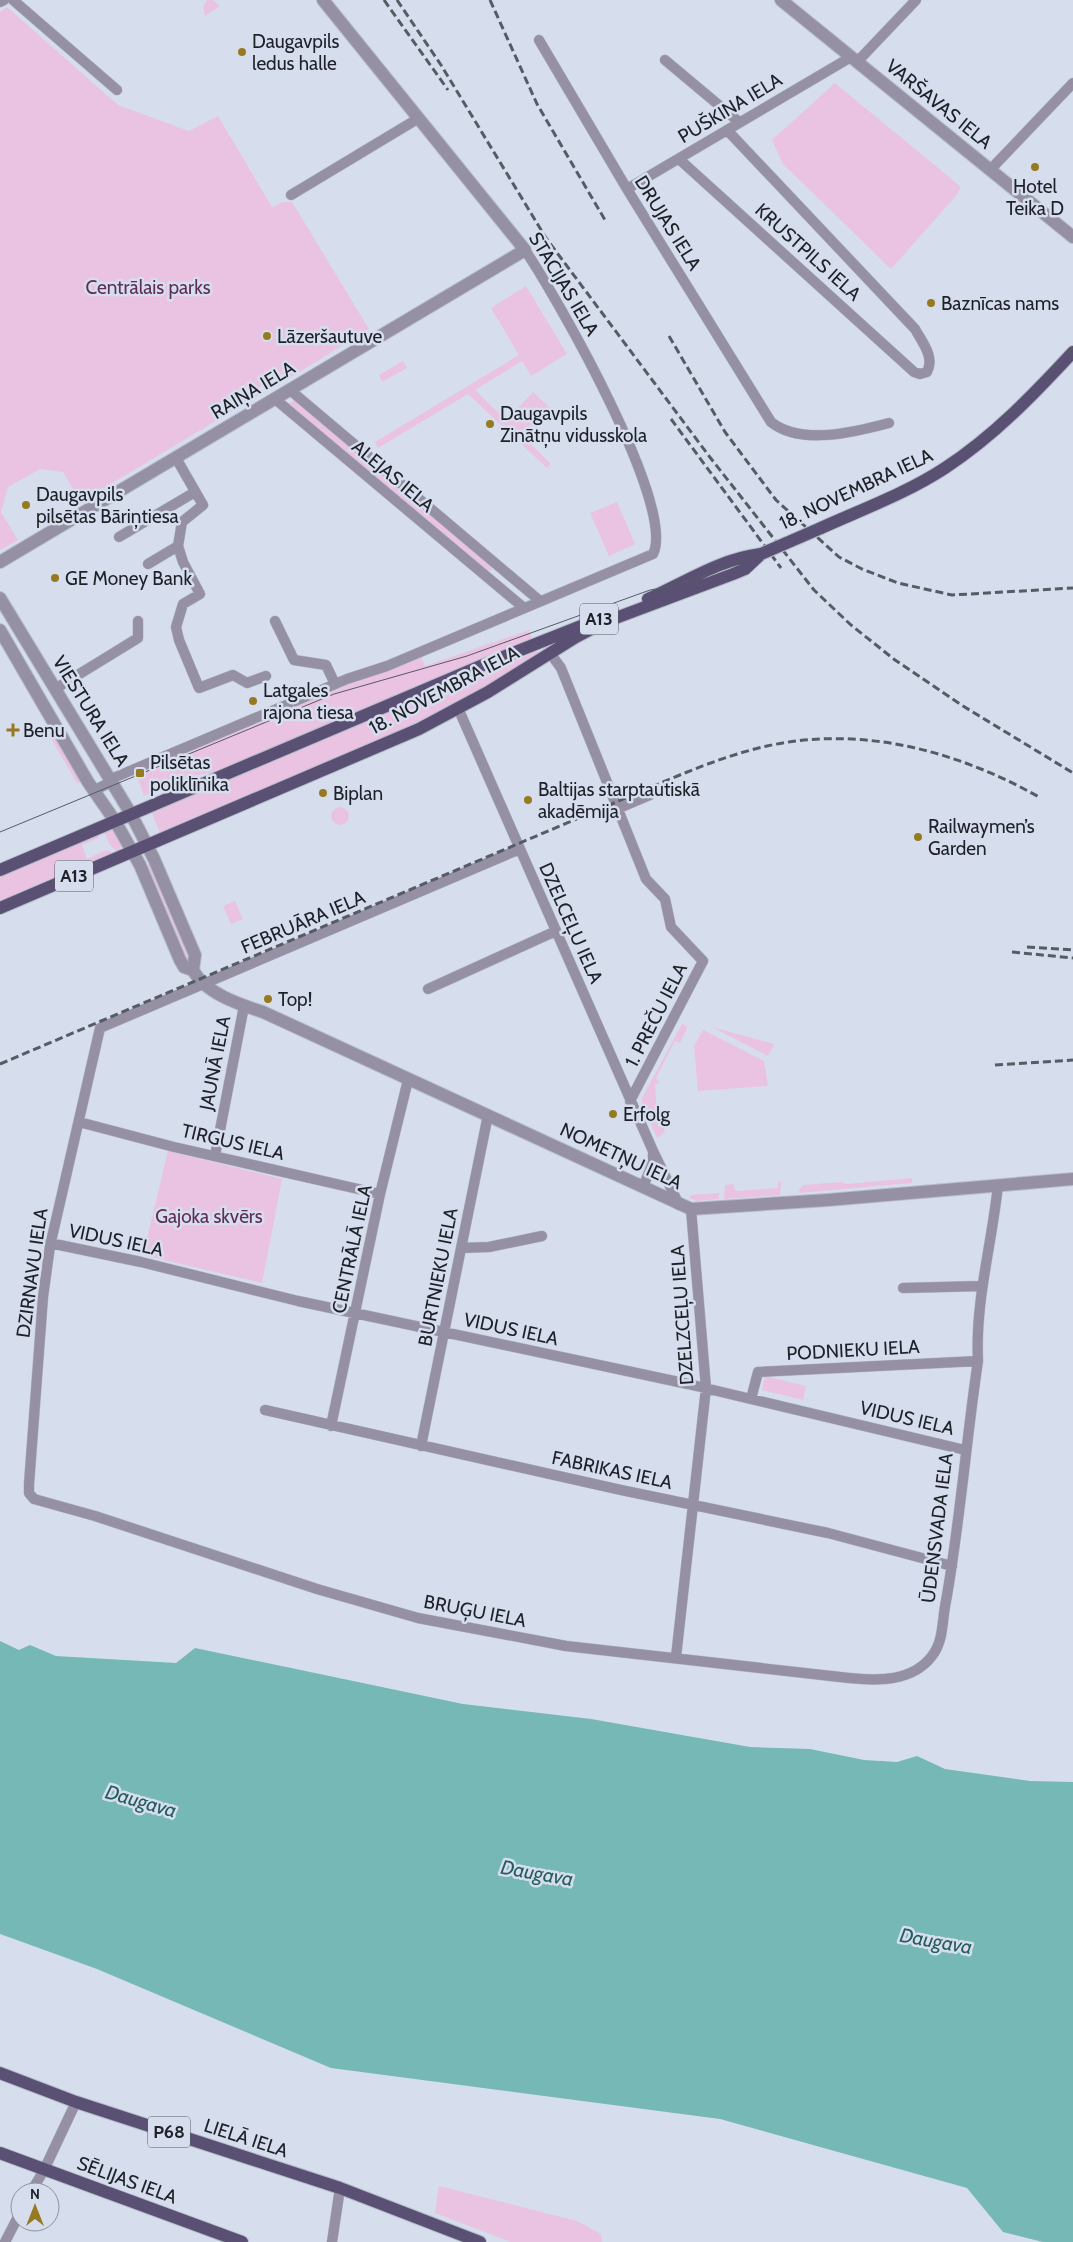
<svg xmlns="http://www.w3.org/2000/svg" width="1073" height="2242" font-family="Cabin,sans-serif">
	<rect width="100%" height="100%" fill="#d6deee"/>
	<path fill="#eac2e2" d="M 207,0 L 213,0 L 220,6 L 205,16 L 203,7 Z
		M 7,7 L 118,105 L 189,131 L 218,116 L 272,207 L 283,202 L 292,202 L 369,329 L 288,379 L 282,374 L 255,390 L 259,395 L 81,502 L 63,472 L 40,469 L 8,487 L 1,512 L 18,540 L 0,550 L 0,12 Z
		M 835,83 L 961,187 L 955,197 L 891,269 L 783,164 L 772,140 Z
		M 526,286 L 567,354 L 531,376 L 522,361 L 475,390 L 506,420 L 533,392 L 550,408 L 524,437 L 551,464 L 547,468 L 468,394 L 378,448 L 375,442 L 519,355 L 491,308 Z
		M 403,361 L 407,368 L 382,382 L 379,375 Z
		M 294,400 L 492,566 L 492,570 L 488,571 L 288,404 Z
		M 617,502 L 635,544 L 609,556 L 590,513 Z
		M 529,630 L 532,640 L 466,666 L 216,771 L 191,777 L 144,796 L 136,773 L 334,690 L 421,657 L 425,666 Z
		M 536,649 L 539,654 C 421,730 288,778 160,833 L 151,811 L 460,681 L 526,656 Z
		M 49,735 L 57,739 L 82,782 L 77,783 Z
		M331 816a9 9 0 1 1 18 0a9 9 0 1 1-18 0Z
		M 110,829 L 113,830 L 122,847 L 117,851 L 110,845 L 104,832 Z
		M 99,834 L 99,838 L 82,845 L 87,859 L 106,850 L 113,853 L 0,901 L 0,876 Z
		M 149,864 L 188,956 L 187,959 L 146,866 Z
		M 235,901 L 243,919 L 231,924 L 223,906 Z
		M 682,1024 L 687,1026 L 687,1028 L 680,1043 L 675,1041 L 656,1078 L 660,1083 L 655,1084 L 658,1127 L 663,1127 L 665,1132 L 657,1138 L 642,1104 L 642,1098 Z
		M 712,1027 L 774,1044 L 768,1056 Z
		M 703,1030 L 764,1061 L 768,1086 L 698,1091 L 694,1046 Z
		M 168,1151 L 282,1179 L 262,1283 L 143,1255 Z
		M 912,1178 L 912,1183 L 800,1193 L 799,1190 L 803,1185 L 841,1182 L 847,1184 Z
		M 781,1181 L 780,1195 L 724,1199 L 725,1185 L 734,1184 L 735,1191 L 778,1188 L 778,1182 Z
		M 719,1193 L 719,1199 L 697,1201 L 689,1198 L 691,1195 Z
		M 765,1376 L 806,1386 L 803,1400 L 762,1390 Z
		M 439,2186 L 577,2221 L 601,2234 L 602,2242 L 511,2242 L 435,2213 Z"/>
	<path fill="#75b8b6" d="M 0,1641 L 19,1650 L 30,1645 L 56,1656 L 176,1663 L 195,1648 L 463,1704 L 591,1719 L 750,1747 L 810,1749 L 864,1760 L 897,1762 L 917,1756 L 945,1769 L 1030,1781 L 1073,1782 L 1073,2242 L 1043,2242 L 1003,2232 L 967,2188 L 720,2119 L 331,2068 L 97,1969 L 0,1934 Z"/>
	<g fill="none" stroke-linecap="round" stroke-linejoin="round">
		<g stroke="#b5bcca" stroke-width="11">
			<path id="minor" d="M 13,0 L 117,90
				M 0,2 L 4,0
				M 539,40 L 627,189 L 771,422 C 801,446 855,432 889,423
				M 665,60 L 739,122
				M 857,62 L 916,0
				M 679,159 L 914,372 L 920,374 L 927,372 C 935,357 922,342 915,329 L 727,130
				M 990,170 L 1073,83
				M 627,189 L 851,57
				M 291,195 L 419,118
				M 290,390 L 540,601
				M 275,399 L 524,608
				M 176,458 L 203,505 L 182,522 L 178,546 L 183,562 L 200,594 L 183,604 L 176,627 L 179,640 L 199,688 L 233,675 L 247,683 L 266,676
				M 119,537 L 195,492
				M 148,564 L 178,546
				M 275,621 L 294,660 L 326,665 L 335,684
				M 550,653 L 561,668 L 646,879 L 665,899 L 671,927 L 703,961 L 630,1101
				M 55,689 L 138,638 L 138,621
				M 458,708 L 653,1151 L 679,1205
				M 95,790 L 107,784 L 111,779 L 272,711 L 347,679 L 387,666 L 653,554 C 677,507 556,296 525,250
				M 617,809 L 650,795
				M 520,849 L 100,1028 L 50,1246 L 43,1297 L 29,1484 L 29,1493 L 34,1499 L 95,1516 L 317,1589 L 418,1618 L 566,1646 L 849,1678 C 878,1681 912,1682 932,1656 C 944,1641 942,1619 946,1601 C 960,1523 966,1441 978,1361 C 975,1301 992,1244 998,1185
				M 428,989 L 556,931
				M 79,1122 L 174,1147 L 380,1194
				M 215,1156 L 244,1006
				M 643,1187 L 653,1162 L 653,1151
				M 50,1243 L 141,1262 L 298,1301 L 688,1384 L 965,1450
				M 461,1248 L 489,1247 L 542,1236
				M 903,1288 L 982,1286
				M 751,1399 L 758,1372 L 978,1361
				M 265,1410 L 621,1490 L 828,1533 L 952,1566
				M 331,1426 L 380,1194 L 408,1080
				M 421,1446 L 488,1115
				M 676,1657 L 706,1388 L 691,1209
				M 31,2192 L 44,2170 L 76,2102
				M 5,2242 L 20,2213
				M 332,2242 L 340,2188"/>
		</g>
		<g stroke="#b5bcca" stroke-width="14">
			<path id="tertiary" d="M 781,0 L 1073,237
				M 0,562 L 525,250 L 323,0
				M 0,598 L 131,814 L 154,859 L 195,955 L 193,970 C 205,993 238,1004 263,1012 L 691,1209 L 828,1200 L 1073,1179
				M 0,630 L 88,782 L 115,821 L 140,865 L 180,960 L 184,967 L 193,970"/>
		</g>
		<g stroke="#b5bcca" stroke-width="14">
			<path id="primary" d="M 821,528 C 863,509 907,493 945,468 C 994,436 1034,394 1073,352
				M 648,599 C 686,582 720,559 761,554
				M 0,870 L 483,665 L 586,624
				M 0,908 L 419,729 L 488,692 L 576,637 L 605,622 L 733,574 L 745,569 L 761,554
				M 0,2073 L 76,2102 L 340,2188 L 480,2242
				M 0,2153 L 242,2242"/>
		</g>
		<use href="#minor" stroke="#9590a4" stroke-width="10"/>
		<use href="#tertiary" stroke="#9590a4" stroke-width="12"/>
		<use href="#primary" stroke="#5a5073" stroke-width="12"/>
		<path stroke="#565b64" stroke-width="1" d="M 0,832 L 334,694 L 467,656 L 650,590 C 692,585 739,561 778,544 C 837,518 901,496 955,459 C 999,428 1037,388 1073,348"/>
		<path stroke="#565b64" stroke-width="3" stroke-dasharray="8 4" stroke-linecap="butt" d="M 384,0 L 448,90
			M 397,0 L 441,65 L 546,238 L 709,456 L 814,590 L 851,625 L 895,660 L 963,706 L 1073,773
			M 490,0 L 537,104 L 605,220
			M 669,336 L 725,432 L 776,500 L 839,557 L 862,569 L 898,583 L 952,595 L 1073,588
			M 671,419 L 781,568
			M 1027,947 L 1073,950
			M 1012,952 L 1073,958
			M 0,1064 L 614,803 C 664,782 714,758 767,746 C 862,725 957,751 1039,797
			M 995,1065 L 1073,1060"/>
		<g stroke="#b5bcca" stroke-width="14" stroke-linecap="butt">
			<path id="primary-bridge" d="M 761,554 L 821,528"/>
		</g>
		<use href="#primary-bridge" stroke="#5a5073" stroke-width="12"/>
	</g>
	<g fill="#977921" stroke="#d6deee" stroke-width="2">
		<circle cx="242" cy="52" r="5"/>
		<circle cx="1035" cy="167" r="5"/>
		<circle cx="931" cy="303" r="5"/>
		<circle cx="267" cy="336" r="5"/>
		<circle cx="490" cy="424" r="5"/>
		<circle cx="26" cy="505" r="5"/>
		<circle cx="55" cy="578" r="5"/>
		<circle cx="253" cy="701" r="5"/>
		<path d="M10.5 722.5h5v5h5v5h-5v5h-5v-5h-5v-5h5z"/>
		<rect x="135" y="768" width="10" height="10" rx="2.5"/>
		<circle cx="323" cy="793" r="5"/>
		<circle cx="528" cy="800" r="5"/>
		<circle cx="918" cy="837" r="5"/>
		<circle cx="268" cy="999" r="5"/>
		<circle cx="613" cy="1114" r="5"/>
	</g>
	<g text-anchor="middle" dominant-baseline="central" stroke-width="5" stroke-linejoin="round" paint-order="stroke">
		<g fill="#d6deee" stroke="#555a63" stroke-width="1">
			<rect x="580" y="603.5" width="38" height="31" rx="4"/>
			<rect x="55" y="860.5" width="38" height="31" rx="4"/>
			<rect x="148" y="2116.5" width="42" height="31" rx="4"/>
		</g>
		<g font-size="18" font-weight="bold" fill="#1e2127">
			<text x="599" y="619">A13</text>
			<text x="74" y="876">A13</text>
			<text x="169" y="2132">P68</text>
		</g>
		<g font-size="19" fill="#1e2127" stroke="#d6deee" text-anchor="start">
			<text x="252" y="41">Daugavpils<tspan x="252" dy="22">ledus halle</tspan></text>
			<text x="1035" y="186" text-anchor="middle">Hotel<tspan x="1035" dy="22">Teika D</tspan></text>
			<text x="941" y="303">Baznīcas nams</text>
			<text x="277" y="336">Lāzeršautuve</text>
			<text x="500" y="413">Daugavpils<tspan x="500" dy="22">Zinātņu vidusskola</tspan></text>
			<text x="36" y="494">Daugavpils<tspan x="36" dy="22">pilsētas Bāriņtiesa</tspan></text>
			<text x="65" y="578">GE Money Bank</text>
			<text x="263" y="690">Latgales<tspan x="263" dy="22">rajona tiesa</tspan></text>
			<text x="23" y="730">Benu</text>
			<text x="150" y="762">Pilsētas<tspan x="150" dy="22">poliklīnika</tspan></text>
			<text x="538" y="789">Baltijas starptautiskā<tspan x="538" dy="22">akadēmija</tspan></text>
			<text x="333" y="793">Biplan</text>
			<text x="928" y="826">Railwaymen’s<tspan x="928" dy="22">Garden</tspan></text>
			<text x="278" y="999">Top!</text>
			<text x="623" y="1114">Erfolg</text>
		</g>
		<g font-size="19" fill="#1e2127" stroke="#d6deee">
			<text transform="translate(939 104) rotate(39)">VARŠAVAS IELA</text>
			<text transform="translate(730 108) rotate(-31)">PUŠKINA IELA</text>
			<text transform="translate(668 223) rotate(58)">DRUJAS IELA</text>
			<text transform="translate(808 252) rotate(42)">KRUSTPILS IELA</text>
			<text transform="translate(564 284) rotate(59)">STACIJAS IELA</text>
			<text transform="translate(253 390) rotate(-31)">RAIŅA IELA</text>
			<text transform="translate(393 476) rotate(40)">ALEJAS IELA</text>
			<text transform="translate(856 489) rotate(-25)">18. NOVEMBRA IELA</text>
			<text transform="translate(444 690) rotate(-28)">18. NOVEMBRA IELA</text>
			<text transform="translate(91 711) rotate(58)">VIESTURA IELA</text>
			<text transform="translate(303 922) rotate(-23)">FEBRUĀRA IELA</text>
			<text transform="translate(571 923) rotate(66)">DZELCEĻU IELA</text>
			<text transform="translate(656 1015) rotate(-63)">1. PREČU IELA</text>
			<text transform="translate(215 1063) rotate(-79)">JAUNĀ IELA</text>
			<text transform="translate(233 1142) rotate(13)">TIRGUS IELA</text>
			<text transform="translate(621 1156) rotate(25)">NOMETŅU IELA</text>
			<text transform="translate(116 1240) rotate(12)">VIDUS IELA</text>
			<text transform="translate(352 1249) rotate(-78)">CENTRĀLĀ IELA</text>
			<text transform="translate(32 1273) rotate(-82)">DZIRNAVU IELA</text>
			<text transform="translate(438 1277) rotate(-79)">BURTNIEKU IELA</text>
			<text transform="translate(682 1315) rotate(-94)">DZELZCEĻU IELA</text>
			<text transform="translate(511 1329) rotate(12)">VIDUS IELA</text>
			<text transform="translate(853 1350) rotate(-3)">PODNIEKU IELA</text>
			<text transform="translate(907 1418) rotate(13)">VIDUS IELA</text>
			<text transform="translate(612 1470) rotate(12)">FABRIKAS IELA</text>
			<text transform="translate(937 1528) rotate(-83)">ŪDENSVADA IELA</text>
			<text transform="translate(475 1611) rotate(11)">BRUĢU IELA</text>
			<text transform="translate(246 2138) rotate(18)">LIELĀ IELA</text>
			<text transform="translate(127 2180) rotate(20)">SĒLIJAS IELA</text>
		</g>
		<g font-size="19" fill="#612c59" stroke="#d6deee">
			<text x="148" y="287">Centrālais parks</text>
			<text x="209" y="1216">Gajoka skvērs</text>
		</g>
		<g font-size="20" font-style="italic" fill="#245d5c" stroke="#d6deee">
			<text transform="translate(141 1801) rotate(16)">Daugava</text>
			<text transform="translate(537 1873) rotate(10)">Daugava</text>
			<text transform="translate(936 1941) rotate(10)">Daugava</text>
		</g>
	</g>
	<g transform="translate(35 2207)"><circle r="24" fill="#d6deee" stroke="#8c929e"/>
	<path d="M0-4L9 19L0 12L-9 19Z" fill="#977921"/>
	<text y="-8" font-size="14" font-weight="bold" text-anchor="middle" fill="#1e2127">N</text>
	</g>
</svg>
